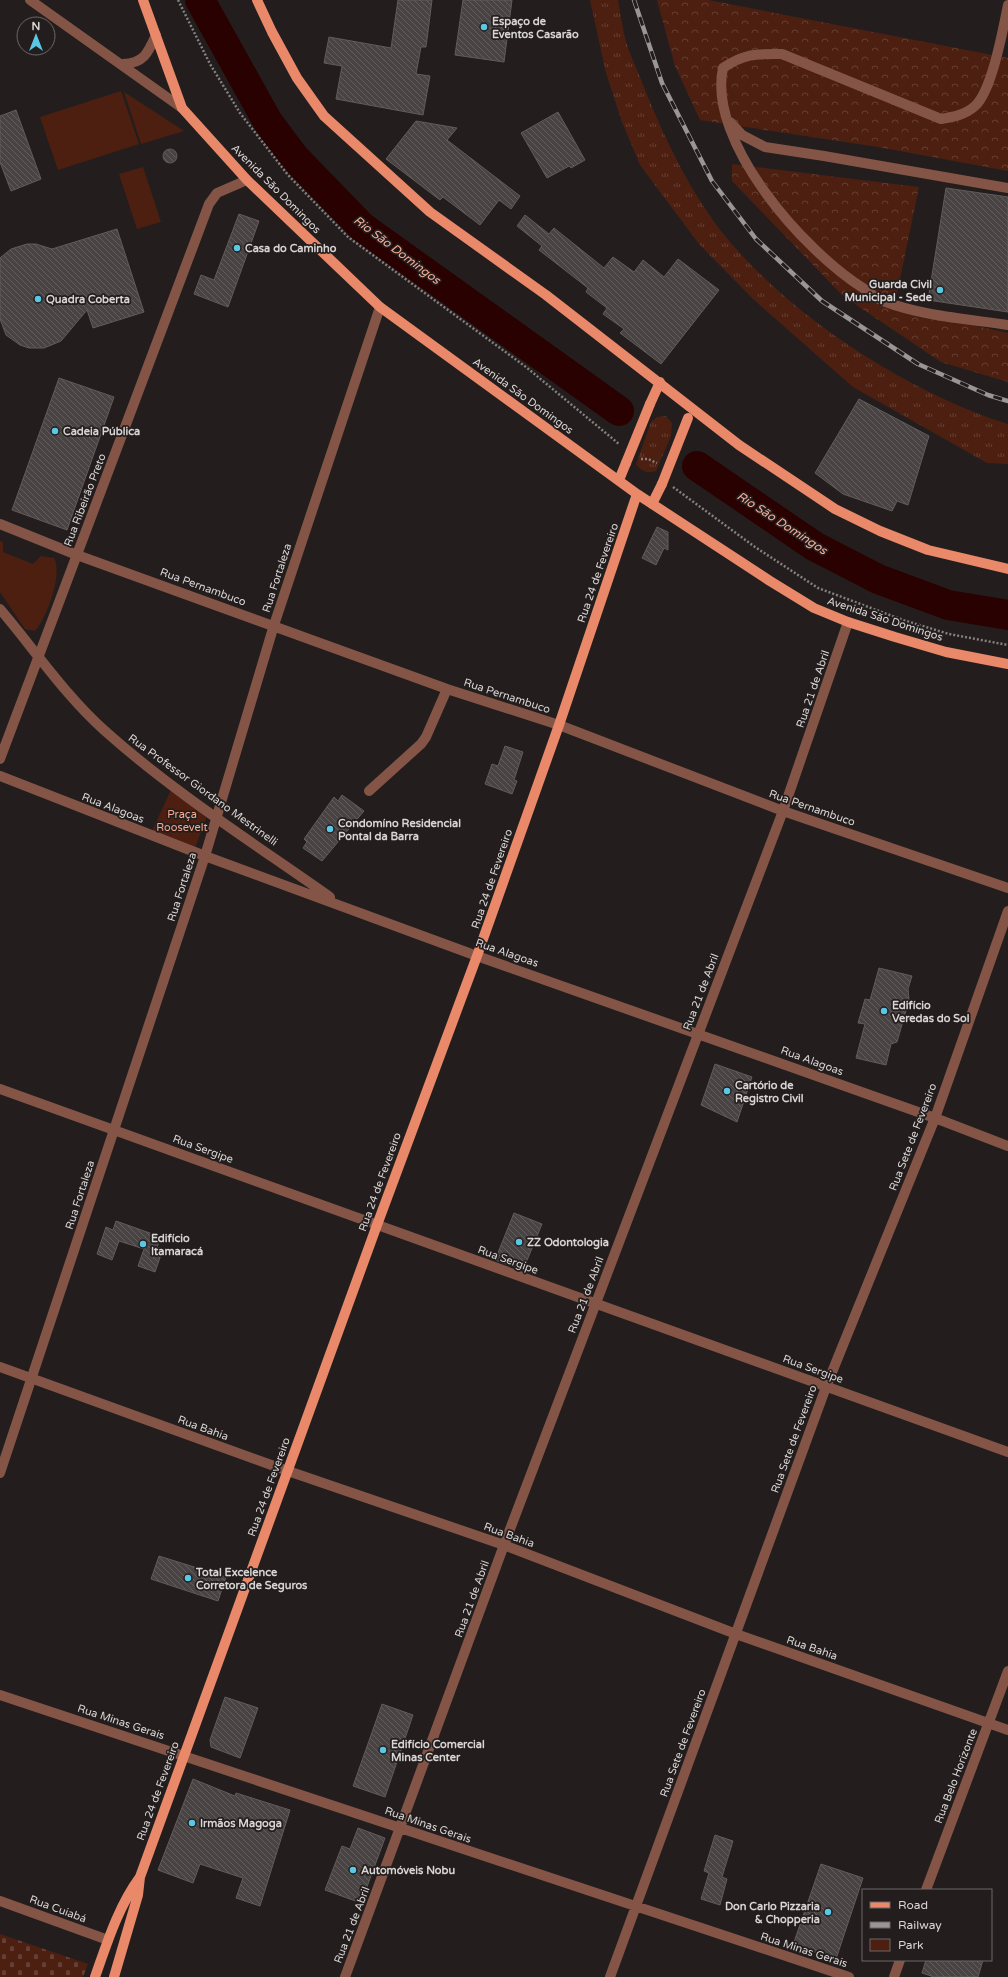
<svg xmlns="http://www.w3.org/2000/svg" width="1008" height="1977" font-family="'Varela Round',sans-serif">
	<defs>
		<pattern id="grass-tufts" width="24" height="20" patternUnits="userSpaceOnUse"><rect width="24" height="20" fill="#4c1f11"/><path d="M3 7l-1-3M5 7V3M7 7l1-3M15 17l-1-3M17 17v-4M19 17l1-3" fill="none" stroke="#653f33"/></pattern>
		<pattern id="forest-crowns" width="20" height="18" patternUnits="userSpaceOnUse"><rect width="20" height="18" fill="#4c1f11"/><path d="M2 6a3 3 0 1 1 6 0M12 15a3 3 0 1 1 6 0" fill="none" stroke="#653f33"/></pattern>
		<pattern id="cemetery-stones" width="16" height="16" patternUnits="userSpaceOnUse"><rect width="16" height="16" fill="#4c1f11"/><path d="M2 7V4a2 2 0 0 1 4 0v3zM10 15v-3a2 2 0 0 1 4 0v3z" fill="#653f33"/></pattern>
		<pattern id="building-back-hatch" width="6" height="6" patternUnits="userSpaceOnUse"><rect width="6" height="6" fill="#494443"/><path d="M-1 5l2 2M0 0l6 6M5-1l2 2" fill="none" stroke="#625e5d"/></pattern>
	</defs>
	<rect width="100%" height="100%" fill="#231e1d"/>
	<path fill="url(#grass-tufts)" d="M 590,0 L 618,0 C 621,16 623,33 628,48 C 633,62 640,76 645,90 C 666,141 690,192 725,236 C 791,317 909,393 1008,424 L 1008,464 L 987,463 L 853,387 L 753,299 L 699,244 L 640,165 L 622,122 L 606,73 Z
		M 666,416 L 672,423 L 671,436 L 656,471 C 647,474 641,471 636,464 L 651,422 L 657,417 Z"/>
	<path fill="url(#forest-crowns)" d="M 657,0 L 708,0 L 1008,58 L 1008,171 L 878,147 L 700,120 L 675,66 Z
		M 732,164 L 919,187 L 894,308 L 1008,333 L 1008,382 L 941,362 L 843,296 L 732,181 Z"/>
	<path fill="url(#cemetery-stones)" d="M 0,1934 L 88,1964 L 83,1977 L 0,1977 Z"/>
	<path fill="#4c1f11" d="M 121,91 L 139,144 L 58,170 L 40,117 Z
		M 124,92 L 184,131 L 141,144 Z
		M 143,167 L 161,222 L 137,229 L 119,174 Z
		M 0,541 L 3,542 L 3,552 L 33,564 L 41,556 L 54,558 C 63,574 47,617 35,631 L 25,629 L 0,592 Z
		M 172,788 L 208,813 L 195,848 L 152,831 Z"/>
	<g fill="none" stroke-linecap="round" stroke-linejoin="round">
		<path stroke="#290100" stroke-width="30" d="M 200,0 L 268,122 L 295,158 L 362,227 L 619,411
			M 697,466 L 814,546 L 878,579 L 948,605 L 1008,615"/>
	</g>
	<path fill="url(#building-back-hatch)" stroke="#615c5a" d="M 398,0 L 432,0 L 426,47 L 421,47 L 416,74 L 430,76 L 423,115 L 336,99 L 342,66 L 324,63 L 329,37 L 391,48 Z
		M 463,0 L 512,0 L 504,62 L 455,55 Z
		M 16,110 L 41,179 L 11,191 L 0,162 L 0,116 Z
		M 558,112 L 585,160 L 571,168 L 569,166 L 547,178 L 521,133 Z
		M 416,121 L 457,128 L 447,140 L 520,196 L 511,209 L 499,200 L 480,225 L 443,197 L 440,200 L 386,159 Z
		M163 156a7 7 0 1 1 14 0a7 7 0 1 1-14 0Z
		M 946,188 L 1008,197 L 1008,312 L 928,300 Z
		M 239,214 L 259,221 L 228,307 L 194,294 L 201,275 L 214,280 Z
		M 525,215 L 549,234 L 554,228 L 604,268 L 613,257 L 634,272 L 643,260 L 664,277 L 678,259 L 719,290 L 661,364 L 620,333 L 624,329 L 603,314 L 607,308 L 586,292 L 588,288 L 539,250 L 542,246 L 517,226 Z
		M 117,229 L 144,312 L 93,328 L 87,310 L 61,341 L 44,348 L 29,348 L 20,345 L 6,335 L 0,319 L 0,258 L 11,249 L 27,244 L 36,244 L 52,249 Z
		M 59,378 L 114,397 L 67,530 L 12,510 Z
		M 859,399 L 929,436 L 908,505 L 897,501 L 892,511 L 843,494 L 815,473 Z
		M 657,527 L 668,532 L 668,550 L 664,548 L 656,565 L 642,558 Z
		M 505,746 L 523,752 L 514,780 L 517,781 L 512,794 L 485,784 L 492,764 L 498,766 Z
		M 342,795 L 364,811 L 322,861 L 303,848 L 307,842 L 304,839 L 334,797 L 338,801 Z
		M 879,968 L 912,976 L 908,989 L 909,1000 L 897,1042 L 891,1044 L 886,1065 L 856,1058 L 865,1024 L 858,1023 L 865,999 L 870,1000 Z
		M 715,1064 L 752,1077 L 737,1122 L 701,1105 Z
		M 514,1213 L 542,1224 L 523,1270 L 495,1260 Z
		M 116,1221 L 161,1237 L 157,1247 L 163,1249 L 155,1272 L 138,1266 L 144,1249 L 119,1241 L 112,1260 L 97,1254 L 106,1227 L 113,1230 Z
		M 159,1556 L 226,1577 L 218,1601 L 151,1579 Z
		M 225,1697 L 258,1708 L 240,1758 L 211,1747 L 210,1740 Z
		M 382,1704 L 413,1715 L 385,1797 L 353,1786 Z
		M 193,1779 L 235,1796 L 236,1793 L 290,1810 L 260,1906 L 236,1898 L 243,1878 L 200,1864 L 193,1883 L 158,1870 Z
		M 358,1828 L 385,1838 L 361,1903 L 325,1890 L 342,1846 L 350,1849 Z
		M 715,1835 L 733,1841 L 722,1877 L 727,1879 L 720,1905 L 701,1899 L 709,1873 L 704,1871 Z
		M 821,1864 L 863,1878 L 836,1959 L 793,1945 Z
		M 926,1960 L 983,1960 L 978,1977 L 934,1977 L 922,1973 Z"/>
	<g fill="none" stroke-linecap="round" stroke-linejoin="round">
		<path stroke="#858180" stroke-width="2.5" stroke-dasharray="2 2" stroke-linecap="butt" d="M 178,0 L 210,64 L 240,113 L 288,175 L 348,237 L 526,367 L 619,444
			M 641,459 L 648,459 L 657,463
			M 673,487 L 755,547 L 818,588 L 903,620 L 949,634 L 1008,645"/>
		<path stroke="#845546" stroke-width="10" d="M 30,0 L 182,108
			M 1008,5 C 1003,29 992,91 975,106 C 965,115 953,117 941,119 L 782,54 C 757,54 745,53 723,68 C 707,142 804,251 863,288 C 869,292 876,298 883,301 C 922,316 967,319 1008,325
			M 123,64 C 144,63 148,53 156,35
			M 730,122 L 742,135 L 765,147 L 824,156 L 1008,188
			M 0,524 L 77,555 L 447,689 L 559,725 L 783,811 L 1008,888
			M 0,609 C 34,649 65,695 104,730 C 173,792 255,844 330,897
			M 0,759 L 209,204 L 217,193 L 247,180
			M 0,776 L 205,856 L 477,956 L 935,1118 L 1008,1146
			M 369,791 L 421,744 L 426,737 L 447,689
			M 0,1089 L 1008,1452
			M 0,1367 L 288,1471 L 504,1545 L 736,1634 L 1008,1730
			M 0,1473 L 205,856 L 274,625 L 380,307
			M 0,1695 C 284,1787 565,1885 849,1977
			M 926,1890 L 1008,1671
			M 0,1901 L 108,1940
			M 345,1977 L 504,1545 L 783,811 L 848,622
			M 610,1977 L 826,1387 L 935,1118 L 1008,911
			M 894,1977 L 900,1960"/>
		<path stroke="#ea886a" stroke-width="10" d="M 143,0 L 182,108 L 247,180 L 380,307 L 637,494 L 770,581 L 814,608 L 848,622 L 895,637 L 946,652 L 1008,664
			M 257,0 L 272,32 L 297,78 L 324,116 L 430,212 L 546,295 L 739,445 L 835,509 L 880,531 L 928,550 L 1008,569
			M 650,404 L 660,382
			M 619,480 L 626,463
			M 652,504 L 662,484
			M 95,1977 C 107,1943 118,1907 140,1877
			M 114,1977 L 138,1895 L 140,1877 L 377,1225 L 477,956 L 559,725 L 637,494"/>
		<g stroke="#9a9695" stroke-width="4.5">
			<path id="rail" d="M 634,0 L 662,83 L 712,181 L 756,239 L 822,301 L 918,364 L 988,395 L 1008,401"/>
		</g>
		<use href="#rail" stroke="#231e1d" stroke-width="3" stroke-dasharray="9" stroke-linecap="butt"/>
		<path stroke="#ea886a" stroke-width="10" d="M 626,463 L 650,404
			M 662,484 L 688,418"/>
	</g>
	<g fill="#5ac8e5" stroke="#231e1d" stroke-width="1.5">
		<circle cx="484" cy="27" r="4"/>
		<circle cx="237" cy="248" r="4"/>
		<circle cx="940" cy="290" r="4"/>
		<circle cx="38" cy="299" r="4"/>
		<circle cx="55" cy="431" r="4"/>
		<circle cx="330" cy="829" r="4"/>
		<circle cx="884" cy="1011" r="4"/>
		<circle cx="727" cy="1091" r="4"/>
		<circle cx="519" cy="1242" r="4"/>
		<circle cx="143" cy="1244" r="4"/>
		<circle cx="188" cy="1578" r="4"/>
		<circle cx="383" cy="1750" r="4"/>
		<circle cx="192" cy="1823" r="4"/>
		<circle cx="353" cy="1870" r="4"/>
		<circle cx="828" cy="1912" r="4"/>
	</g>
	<g text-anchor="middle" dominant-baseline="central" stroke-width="3.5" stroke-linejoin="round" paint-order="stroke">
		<g font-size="11" font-weight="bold" fill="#d8d5d4" stroke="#231e1d" text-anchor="start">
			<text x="492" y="21">Espaço de<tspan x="492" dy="13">Eventos Casarão</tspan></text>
			<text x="245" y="248">Casa do Caminho</text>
			<text x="932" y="284" text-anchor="end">Guarda Civil<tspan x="932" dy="13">Municipal - Sede</tspan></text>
			<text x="46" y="299">Quadra Coberta</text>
			<text x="63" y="431">Cadeia Pública</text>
			<text x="338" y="823">Condomíno Residencial<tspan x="338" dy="13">Pontal da Barra</tspan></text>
			<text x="892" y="1005">Edifício<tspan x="892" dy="13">Veredas do Sol</tspan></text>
			<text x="735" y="1085">Cartório de<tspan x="735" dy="13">Registro Civil</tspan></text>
			<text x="151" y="1238">Edifício<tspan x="151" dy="13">Itamaracá</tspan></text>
			<text x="527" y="1242">ZZ Odontologia</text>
			<text x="196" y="1572">Total Excelence<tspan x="196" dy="13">Corretora de Seguros</tspan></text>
			<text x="391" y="1744">Edifício Comercial<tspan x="391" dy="13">Minas Center</tspan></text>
			<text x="200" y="1823">Irmãos Magoga</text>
			<text x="361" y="1870">Automóveis Nobu</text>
			<text x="820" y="1906" text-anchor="end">Don Carlo Pizzaria<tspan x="820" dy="13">&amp; Chopperia</tspan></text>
		</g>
		<g font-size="11" fill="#d8d5d4" stroke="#231e1d">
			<text transform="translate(276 189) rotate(45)">Avenida São Domingos</text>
			<text transform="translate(523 396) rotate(36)">Avenida São Domingos</text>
			<text transform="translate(85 500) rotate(-69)">Rua Ribeirão Preto</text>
			<text transform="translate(598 573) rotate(-71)">Rua 24 de Fevereiro</text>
			<text transform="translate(277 578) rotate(-72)">Rua Fortaleza</text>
			<text transform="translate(203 587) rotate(20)">Rua Pernambuco</text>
			<text transform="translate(885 619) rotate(18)">Avenida São Domingos</text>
			<text transform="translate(813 689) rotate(-71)">Rua 21 de Abril</text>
			<text transform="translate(507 696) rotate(18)">Rua Pernambuco</text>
			<text transform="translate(203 790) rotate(36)">Rua Professor Giordano Mestrinelli</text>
			<text transform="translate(113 808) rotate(21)">Rua Alagoas</text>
			<text transform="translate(812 808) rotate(19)">Rua Pernambuco</text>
			<text transform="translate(492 879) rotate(-71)">Rua 24 de Fevereiro</text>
			<text transform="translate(182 887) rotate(-72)">Rua Fortaleza</text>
			<text transform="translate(507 953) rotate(19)">Rua Alagoas</text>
			<text transform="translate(701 992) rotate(-69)">Rua 21 de Abril</text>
			<text transform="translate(812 1061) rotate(20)">Rua Alagoas</text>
			<text transform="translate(913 1137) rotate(-69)">Rua Sete de Fevereiro</text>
			<text transform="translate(203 1149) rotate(20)">Rua Sergipe</text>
			<text transform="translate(380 1182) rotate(-70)">Rua 24 de Fevereiro</text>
			<text transform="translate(80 1195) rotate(-72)">Rua Fortaleza</text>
			<text transform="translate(508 1260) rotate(20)">Rua Sergipe</text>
			<text transform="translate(586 1295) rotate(-69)">Rua 21 de Abril</text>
			<text transform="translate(813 1369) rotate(20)">Rua Sergipe</text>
			<text transform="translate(203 1428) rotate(20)">Rua Bahia</text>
			<text transform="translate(794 1439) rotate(-70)">Rua Sete de Fevereiro</text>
			<text transform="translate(269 1487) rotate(-70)">Rua 24 de Fevereiro</text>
			<text transform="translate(509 1535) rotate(20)">Rua Bahia</text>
			<text transform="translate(472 1599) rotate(-70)">Rua 21 de Abril</text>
			<text transform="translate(812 1648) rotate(19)">Rua Bahia</text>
			<text transform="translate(121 1722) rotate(18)">Rua Minas Gerais</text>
			<text transform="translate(683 1743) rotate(-70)">Rua Sete de Fevereiro</text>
			<text transform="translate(956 1776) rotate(-69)">Rua Belo Horizonte</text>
			<text transform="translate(158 1791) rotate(-70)">Rua 24 de Fevereiro</text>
			<text transform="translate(428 1825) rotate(19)">Rua Minas Gerais</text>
			<text transform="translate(58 1909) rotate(20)">Rua Cuiabá</text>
			<text transform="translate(352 1925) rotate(-69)">Rua 21 de Abril</text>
			<text transform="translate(804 1950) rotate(18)">Rua Minas Gerais</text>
		</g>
		<g font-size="11" fill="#f6aa92" stroke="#231e1d">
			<text x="182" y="814">Praça<tspan x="182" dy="13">Roosevelt</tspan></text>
		</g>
		<g font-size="12" font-style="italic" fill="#faad96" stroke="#231e1d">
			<text transform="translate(397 250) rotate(37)">Rio São Domingos</text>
			<text transform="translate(782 523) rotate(33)">Rio São Domingos</text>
		</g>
	</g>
	<rect x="862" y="1889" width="130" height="72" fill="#231e1d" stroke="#6b6766"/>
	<rect x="870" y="1902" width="20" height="6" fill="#ea886a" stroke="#6b6766"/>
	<text x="898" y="1909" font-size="12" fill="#d8d5d4">Road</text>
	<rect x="870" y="1922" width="20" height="6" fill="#9a9695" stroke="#6b6766"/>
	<text x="898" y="1929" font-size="12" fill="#d8d5d4">Railway</text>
	<rect x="870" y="1939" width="20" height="12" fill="#4c1f11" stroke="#6b6766"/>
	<text x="898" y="1949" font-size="12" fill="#d8d5d4">Park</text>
	<g transform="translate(36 36)"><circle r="19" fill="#231e1d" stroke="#6b6766"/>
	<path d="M0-3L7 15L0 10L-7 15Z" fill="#5ac8e5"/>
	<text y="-6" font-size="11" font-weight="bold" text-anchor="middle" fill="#d8d5d4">N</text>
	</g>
</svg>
